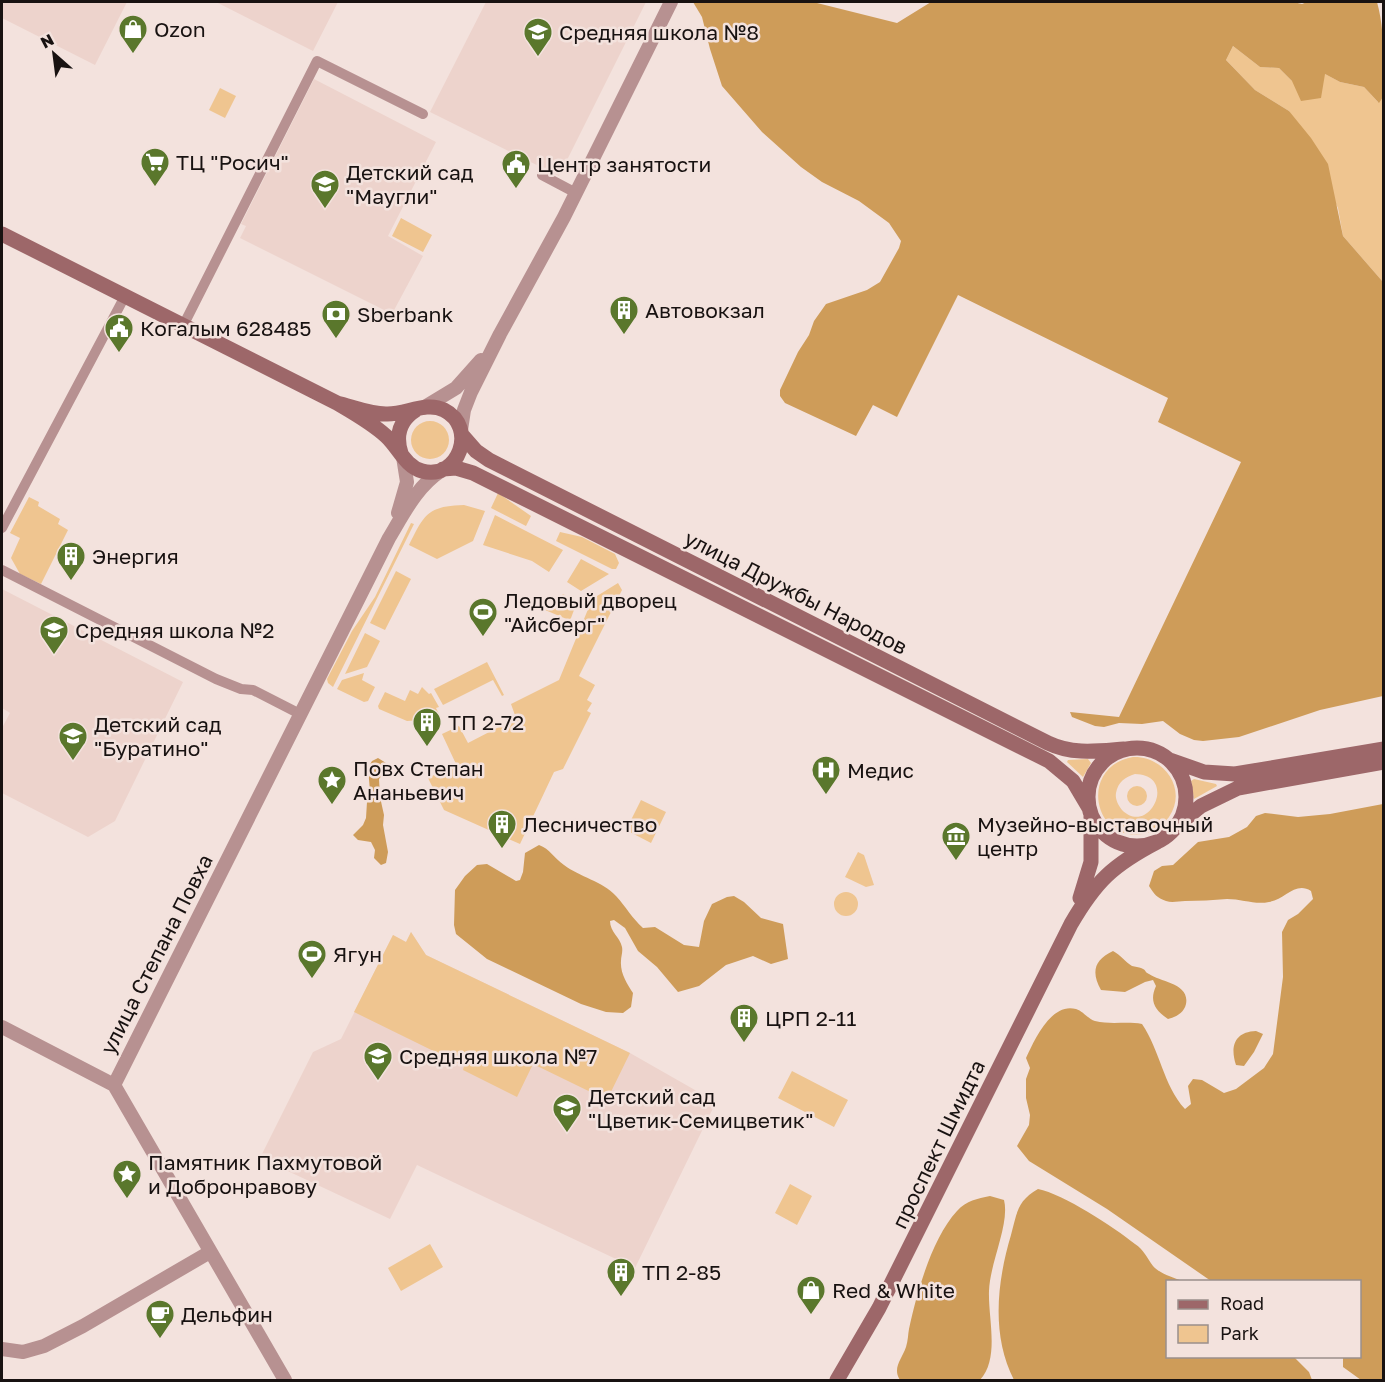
<svg xmlns="http://www.w3.org/2000/svg" width="1385" height="1382" font-family="'Golos Text',sans-serif">
	<rect width="100%" height="100%" fill="#f3e2dd"/>
	<path fill="#edd3cc" d="M 2,2 L 127,2 L 95,65 L 2,18 Z
		M 216,2 L 338,2 L 313,51 Z
		M 486,2 L 646,2 L 559,176 L 430,112 Z
		M 314,79 L 436,142 L 388,236 L 423,256 L 392,314 L 240,238 L 246,226 L 241,224 Z
		M 2,589 L 183,682 L 115,821 L 88,837 L 2,793 L 2,728 L 10,713 L 2,708 Z
		M 411,932 L 426,955 L 630,1053 L 716,1102 L 635,1268 L 417,1165 L 390,1219 L 260,1158 L 313,1052 L 341,1039 L 393,935 L 406,942 Z"/>
	<path fill="#efc590" fill-rule="evenodd" d="M 1233,46 L 1260,67 L 1279,68 L 1292,81 L 1325,74 L 1340,82 L 1364,87 L 1378,102 L 1383,97 L 1383,282 L 1343,236 L 1338,208 L 1289,111 L 1255,90 L 1226,60 Z
		M 220,88 L 236,96 L 225,118 L 209,110 Z
		M 401,218 L 432,235 L 423,252 L 392,236 Z
		M411 440a19 19 0 1 1 38 0a19 19 0 1 1-38 0Z
		M 498,493 L 531,516 L 526,526 L 491,508 Z
		M 29,497 L 39,502 L 38,506 L 60,519 L 58,524 L 68,530 L 41,584 L 20,574 L 11,558 L 20,538 L 10,533 Z
		M 464,505 L 485,511 L 473,541 L 437,559 L 409,545 C 424,515 427,506 464,505 Z
		M 495,515 L 563,550 L 549,572 L 532,561 L 483,545 Z
		M 411,523 L 414,524 L 333,687 L 328,683 L 327,679 L 352,631 L 375,597 Z
		M 560,532 L 582,537 L 615,554 L 619,563 L 616,569 L 612,569 L 556,541 Z
		M 581,559 L 609,574 L 581,591 L 567,582 Z
		M 396,571 L 411,579 L 385,630 L 370,623 Z
		M 618,583 L 622,590 L 579,676 L 595,685 L 587,700 L 592,703 L 587,711 L 591,713 L 563,769 L 554,772 L 520,844 L 444,810 L 428,778 L 456,764 L 442,734 L 459,726 L 468,743 L 516,718 L 511,704 L 559,680 L 591,602 L 597,596 Z
		M 563,594 L 577,602 L 571,618 L 569,620 L 545,610 Z
		M 365,633 L 380,641 L 367,667 L 345,674 Z
		M 487,662 L 504,695 L 502,696 L 493,680 L 443,705 L 434,689 Z
		M 364,673 L 362,680 L 375,687 L 368,701 L 364,702 L 337,689 L 342,680 Z
		M 422,687 L 429,694 L 431,693 L 439,707 L 436,708 L 440,716 L 438,719 L 407,721 L 379,709 L 378,706 L 385,692 L 405,701 L 410,690 L 418,694 Z
		M 1133,757 C 1164,756 1188,789 1169,817 C 1163,826 1154,832 1143,834 C 1092,842 1079,766 1133,757 ZM 1135,774 C 1179,775 1149,837 1122,810 C 1118,805 1115,799 1116,793 C 1118,782 1125,777 1135,774 Z
		M 1088,759 L 1091,763 L 1083,777 L 1067,762 L 1068,760 Z
		M 1194,779 L 1216,784 L 1217,786 L 1194,799 L 1191,781 Z
		M1127 796a10 10 0 1 1 20 0a10 10 0 1 1-20 0Z
		M 641,800 L 666,812 L 651,843 L 626,830 Z
		M 858,852 L 864,855 L 874,885 L 866,887 L 845,877 Z
		M834 904a12 12 0 1 1 24 0a12 12 0 1 1-24 0Z
		M 411,932 L 426,955 L 630,1053 L 607,1100 L 533,1064 L 517,1097 L 463,1070 L 464,1066 L 354,1012 L 393,935 L 406,942 Z
		M 792,1071 L 848,1100 L 834,1127 L 778,1098 Z
		M 790,1184 L 812,1196 L 797,1225 L 775,1213 Z
		M 430,1244 L 443,1267 L 401,1291 L 388,1268 Z"/>
	<path fill="#ce9c59" d="M 693,2 L 813,2 L 897,23 L 931,2 L 1293,2 L 1302,4 L 1307,2 L 1377,2 C 1385,30 1384,67 1383,97 L 1379,103 L 1364,87 L 1340,82 L 1325,74 L 1321,98 L 1301,101 L 1292,81 L 1279,68 L 1260,67 L 1233,46 L 1226,60 L 1255,90 L 1289,111 L 1311,138 L 1328,164 L 1343,236 L 1383,282 L 1383,696 L 1320,710 L 1239,737 L 1203,741 L 1194,740 L 1180,734 L 1163,721 L 1142,724 L 1119,723 L 1104,727 L 1095,726 L 1072,717 L 1070,712 L 1119,717 L 1241,462 L 1158,422 L 1168,398 L 958,295 L 897,417 L 873,405 L 856,436 L 785,403 L 780,396 L 780,390 L 798,352 L 809,335 L 814,321 L 826,304 L 867,290 L 880,282 L 899,248 L 901,241 L 889,223 L 859,201 L 822,182 L 801,167 L 762,132 L 722,86 L 710,49 L 702,17 Z
		M 378,758 L 386,763 L 388,768 L 379,779 L 380,797 L 384,815 L 383,825 L 388,852 L 386,863 L 381,865 L 374,858 L 375,850 L 371,842 L 358,840 L 353,835 L 363,825 L 366,818 L 367,802 L 370,791 L 368,768 L 372,761 Z
		M 1383,804 L 1384,1380 L 1361,1380 L 1343,1367 L 1343,1357 L 1360,1356 L 1360,1282 L 1211,1281 L 1107,1209 L 1029,1161 L 1017,1146 L 1029,1125 L 1030,1115 L 1026,1098 L 1026,1079 L 1030,1068 L 1026,1058 C 1034,1041 1051,1002 1076,1009 C 1083,1011 1088,1019 1095,1021 C 1111,1025 1127,1021 1142,1024 C 1160,1050 1163,1085 1185,1109 L 1191,1104 L 1188,1086 L 1193,1079 L 1202,1080 L 1224,1093 L 1236,1089 L 1264,1068 L 1273,1054 L 1283,977 L 1282,932 L 1288,920 L 1298,914 L 1313,899 L 1311,891 C 1295,881 1285,900 1269,902 C 1255,905 1242,899 1227,899 C 1213,900 1199,901 1185,901 C 1179,901 1172,903 1166,901 C 1157,898 1154,894 1149,886 L 1154,871 L 1162,866 L 1173,865 L 1198,842 L 1229,837 L 1247,827 L 1256,816 L 1265,813 L 1298,817 L 1330,814 Z
		M 539,845 C 550,849 554,858 564,865 C 580,877 602,881 616,896 C 626,907 632,918 643,928 L 655,927 L 684,945 L 699,947 L 704,921 L 712,904 L 727,897 L 734,896 L 744,902 L 761,918 L 783,924 L 788,959 L 771,964 L 753,956 L 726,965 L 699,986 L 678,992 L 657,967 L 638,951 L 625,928 L 614,920 L 610,921 C 610,932 620,937 622,947 C 623,952 621,956 621,961 C 620,973 627,984 633,993 L 631,1007 L 623,1013 L 606,1012 L 581,1004 L 487,959 L 456,934 L 454,925 L 455,890 L 465,876 L 477,865 L 487,864 L 516,881 L 520,880 L 523,872 L 525,853 Z
		M 1113,951 C 1121,955 1125,962 1132,966 C 1135,967 1139,967 1141,968 C 1148,971 1143,971 1149,974 C 1160,982 1190,983 1186,1004 C 1184,1013 1176,1017 1168,1019 C 1155,1010 1149,1001 1156,986 L 1153,980 L 1145,982 L 1125,992 L 1101,990 C 1091,972 1094,960 1113,951 Z
		M 1256,1031 L 1263,1034 L 1254,1052 L 1244,1066 L 1236,1065 C 1230,1047 1234,1032 1256,1031 Z
		M 1038,1189 C 1063,1194 1114,1227 1135,1244 C 1144,1250 1147,1258 1153,1266 C 1160,1274 1173,1277 1182,1281 L 1168,1282 L 1168,1356 L 1294,1357 L 1309,1372 L 1312,1380 L 1014,1380 C 991,1335 997,1282 1011,1235 C 1017,1213 1017,1201 1038,1189 Z
		M 990,1196 L 1004,1200 C 1010,1224 990,1262 989,1291 C 988,1319 1000,1358 980,1380 L 900,1380 C 892,1368 902,1359 906,1347 C 908,1341 908,1334 909,1329 C 917,1292 932,1238 957,1211 C 967,1200 977,1199 990,1196 Z"/>
	<g fill="none" stroke-linecap="round" stroke-linejoin="round">
		<path stroke="#b79191" stroke-width="10" d="M 542,175 L 576,193
			M 183,326 L 317,61 L 423,114
			M 2,528 L 125,296
			M 2,570 L 216,679 L 241,689 L 253,690 L 300,714"/>
		<path stroke="#b79191" stroke-width="14" d="M 423,408 L 456,388 L 481,360
			M 461,430 L 464,410 L 471,392 L 500,334 L 564,217 L 671,2
			M 398,513 L 407,482 L 403,457
			M 2,1027 L 114,1085 L 285,1380
			M 114,1085 L 389,538 C 404,513 417,486 442,470
			M 2,1349 L 23,1352 L 44,1346 L 83,1326 L 210,1252"/>
		<path stroke="#9d6769" stroke-width="15" d="M 2,234 L 337,403 C 354,413 372,423 386,436 C 399,448 405,466 422,471 C 459,481 478,427 444,410 C 426,401 405,415 386,414 C 370,414 353,407 337,403
			M 462,435 L 476,451 L 489,460 L 1048,743 C 1073,755 1098,751 1124,749
			M 401,453 C 395,435 400,420 416,410
			M 443,469 L 456,468 L 473,473 L 1049,761 L 1073,781 L 1089,808
			M1088 797a49 49 0 1 1 98 0a49 49 0 1 1-98 0Z
			M 1170,760 L 1204,772 L 1235,774 L 1384,749
			M 1179,824 L 1201,806 L 1238,788 L 1384,762
			M 1080,898 L 1091,862 L 1091,816
			M 837,1380 L 879,1308 L 1071,924 C 1096,881 1113,865 1157,842"/>
	</g>
	<defs>
		<g id="shop-pin" transform="scale(1.5)"><path d="M0 17L-7.5 6A9.5 9.5 0 1 1 7.5 6Z" fill="#5a772c" stroke="#f3e2dd"/><path d="M-5-2.5h2.3a2.7 3.5 0 0 1 5.4 0H5L5.5 6h-11ZM-1.5-2.5h3a1.5 2.3 0 0 0-3 0Z" fill="#fff"/></g>
		<g id="school-pin" transform="scale(1.5)"><path d="M0 17L-7.5 6A9.5 9.5 0 1 1 7.5 6Z" fill="#5a772c" stroke="#f3e2dd"/><path d="M0-5L7-2L0 1L-7-2ZM-4 1L0 2.5L4 1V4Q0 6-4 4Z" fill="#fff"/></g>
		<g id="supermarket-pin" transform="scale(1.5)"><path d="M0 17L-7.5 6A9.5 9.5 0 1 1 7.5 6Z" fill="#5a772c" stroke="#f3e2dd"/><path d="M-6-5.5h2.5l.6 2H6L4.5 2H-2.5L-4.4-4H-6ZM-1.5 3.2a1.3 1.3 0 1 0 .1 0ZM3 3.2a1.3 1.3 0 1 0 .1 0Z" fill="#fff"/></g>
		<g id="civic-pin" transform="scale(1.5)"><path d="M0 17L-7.5 6A9.5 9.5 0 1 1 7.5 6Z" fill="#5a772c" stroke="#f3e2dd"/><path d="M-.6-6.5H3V-4.5H.6V-3L4-1V1h2V6H-6V1h2V-1L-.6-3ZM-1.2 2.5V6h2.4V2.5Z" fill="#fff"/></g>
		<g id="building-pin" transform="scale(1.5)"><path d="M0 17L-7.5 6A9.5 9.5 0 1 1 7.5 6Z" fill="#5a772c" stroke="#f3e2dd"/><path d="M-4-6H4V6H1V3H-1V6H-4ZM-2.5-4.3h1.7v1.8h-1.7ZM.8-4.3h1.7v1.8H.8ZM-2.5-1h1.7V.8h-1.7ZM.8-1h1.7V.8H.8Z" fill="#fff"/></g>
		<g id="bank-pin" transform="scale(1.5)"><path d="M0 17L-7.5 6A9.5 9.5 0 1 1 7.5 6Z" fill="#5a772c" stroke="#f3e2dd"/><path d="M-6-4H6V4H-6ZM0-2.3a2.3 2.3 0 1 0 0 4.6a2.3 2.3 0 1 0 0-4.6Z" fill="#fff"/></g>
		<g id="stadium-pin" transform="scale(1.5)"><path d="M0 17L-7.5 6A9.5 9.5 0 1 1 7.5 6Z" fill="#5a772c" stroke="#f3e2dd"/><path d="M0-5a6.5 5 0 1 0 0 10a6.5 5 0 1 0 0-10ZM-3.5-1.8h7v3.6h-7Z" fill="#fff"/></g>
		<g id="hospital-pin" transform="scale(1.5)"><path d="M0 17L-7.5 6A9.5 9.5 0 1 1 7.5 6Z" fill="#5a772c" stroke="#f3e2dd"/><path d="M-5-5h3v3.5h4V-5h3V5h-3V1.5h-4V5h-3Z" fill="#fff"/></g>
		<g id="sight-pin" transform="scale(1.5)"><path d="M0 17L-7.5 6A9.5 9.5 0 1 1 7.5 6Z" fill="#5a772c" stroke="#f3e2dd"/><path d="M0-6L1.8-2.2L6-1.7L2.9 1.2L3.7 5.4L0 3.3L-3.7 5.4L-2.9 1.2L-6-1.7L-1.8-2.2Z" fill="#fff"/></g>
		<g id="museum-pin" transform="scale(1.5)"><path d="M0 17L-7.5 6A9.5 9.5 0 1 1 7.5 6Z" fill="#5a772c" stroke="#f3e2dd"/><path d="M0-6L6-3V-2H-6V-3ZM-5-1h2V3h-2ZM-1-1h2V3h-2ZM3-1h2V3H3ZM-6 4H6V6H-6Z" fill="#fff"/></g>
		<g id="cafe-pin" transform="scale(1.5)"><path d="M0 17L-7.5 6A9.5 9.5 0 1 1 7.5 6Z" fill="#5a772c" stroke="#f3e2dd"/><path d="M-5.5-4.5H6V0H3Q3 3.5 0 3.5H-2.5Q-5.5 3.5-5.5 0ZM3-3.2v2h1.7v-2ZM-6 4.5H4V6H-6Z" fill="#fff"/></g>
	</defs>
	<g fill-rule="evenodd">
		<use href="#shop-pin" x="133" y="29"/>
		<use href="#school-pin" x="538" y="32"/>
		<use href="#supermarket-pin" x="155" y="162"/>
		<use href="#civic-pin" x="516" y="164"/>
		<use href="#school-pin" x="325" y="184"/>
		<use href="#building-pin" x="624" y="310"/>
		<use href="#bank-pin" x="336" y="314"/>
		<use href="#civic-pin" x="119" y="328"/>
		<use href="#building-pin" x="71" y="556"/>
		<use href="#stadium-pin" x="483" y="612"/>
		<use href="#school-pin" x="54" y="630"/>
		<use href="#building-pin" x="427" y="722"/>
		<use href="#school-pin" x="73" y="736"/>
		<use href="#hospital-pin" x="826" y="770"/>
		<use href="#sight-pin" x="332" y="780"/>
		<use href="#building-pin" x="502" y="824"/>
		<use href="#museum-pin" x="956" y="836"/>
		<use href="#stadium-pin" x="312" y="954"/>
		<use href="#building-pin" x="744" y="1018"/>
		<use href="#school-pin" x="378" y="1056"/>
		<use href="#school-pin" x="567" y="1108"/>
		<use href="#sight-pin" x="127" y="1174"/>
		<use href="#building-pin" x="621" y="1272"/>
		<use href="#shop-pin" x="811" y="1290"/>
		<use href="#cafe-pin" x="160" y="1314"/>
	</g>
	<g text-anchor="middle" dominant-baseline="central" stroke-width="5" stroke-linejoin="round" paint-order="stroke">
		<g font-size="21" fill="#181211" stroke="#f3e2dd" text-anchor="start">
			<text x="154" y="29">Ozon</text>
			<text x="559" y="32">Средняя школа №8</text>
			<text x="176" y="162">ТЦ "Росич"</text>
			<text x="537" y="164">Центр занятости</text>
			<text x="346" y="172">Детский сад<tspan x="346" dy="24">"Маугли"</tspan></text>
			<text x="645" y="310">Автовокзал</text>
			<text x="357" y="314">Sberbank</text>
			<text x="140" y="328">Когалым 628485</text>
			<text x="92" y="556">Энергия</text>
			<text x="504" y="600">Ледовый дворец<tspan x="504" dy="24">"Айсберг"</tspan></text>
			<text x="75" y="630">Средняя школа №2</text>
			<text x="448" y="722">ТП 2-72</text>
			<text x="94" y="724">Детский сад<tspan x="94" dy="24">"Буратино"</tspan></text>
			<text x="353" y="768">Повх Степан<tspan x="353" dy="24">Ананьевич</tspan></text>
			<text x="847" y="770">Медис</text>
			<text x="523" y="824">Лесничество</text>
			<text x="977" y="824">Музейно-выставочный<tspan x="977" dy="24">центр</tspan></text>
			<text x="333" y="954">Ягун</text>
			<text x="765" y="1018">ЦРП 2-11</text>
			<text x="399" y="1056">Средняя школа №7</text>
			<text x="588" y="1096">Детский сад<tspan x="588" dy="24">"Цветик-Семицветик"</tspan></text>
			<text x="148" y="1162">Памятник Пахмутовой<tspan x="148" dy="24">и Добронравову</tspan></text>
			<text x="642" y="1272">ТП 2-85</text>
			<text x="832" y="1290">Red &amp; White</text>
			<text x="181" y="1314">Дельфин</text>
		</g>
		<g font-size="21" fill="#181211" stroke="#f3e2dd">
			<text transform="translate(796 592) rotate(27)">улица Дружбы Народов</text>
			<text transform="translate(156 954) rotate(-63)">улица Степана Повха</text>
			<text transform="translate(938 1144) rotate(-64)">проспект Шмидта</text>
		</g>
	</g>
	<rect width="1385" height="1382" fill="none" stroke="#181211" stroke-width="6"/>
	<rect x="1166" y="1280" width="195" height="78" fill="#f3e2dd" stroke="#9b8f8b" stroke-width="1.5"/>
	<rect x="1178" y="1300" width="30" height="9" fill="#9d6769" stroke="#9b8f8b" stroke-width="1.5"/>
	<text x="1220" y="1310" font-size="18" fill="#181211">Road</text>
	<rect x="1178" y="1325" width="30" height="18" fill="#efc590" stroke="#9b8f8b" stroke-width="1.5"/>
	<text x="1220" y="1340" font-size="18" fill="#181211">Park</text>
	<g transform="translate(54 54) rotate(332)" stroke="#f3e2dd" stroke-width="4.5" paint-order="stroke">
	<path d="M0-4.5L10 22L0 15L-10 22Z" fill="#181211"/>
	<text y="-9" font-size="16" font-weight="bold" text-anchor="middle" fill="#181211">N</text>
	</g>
</svg>
